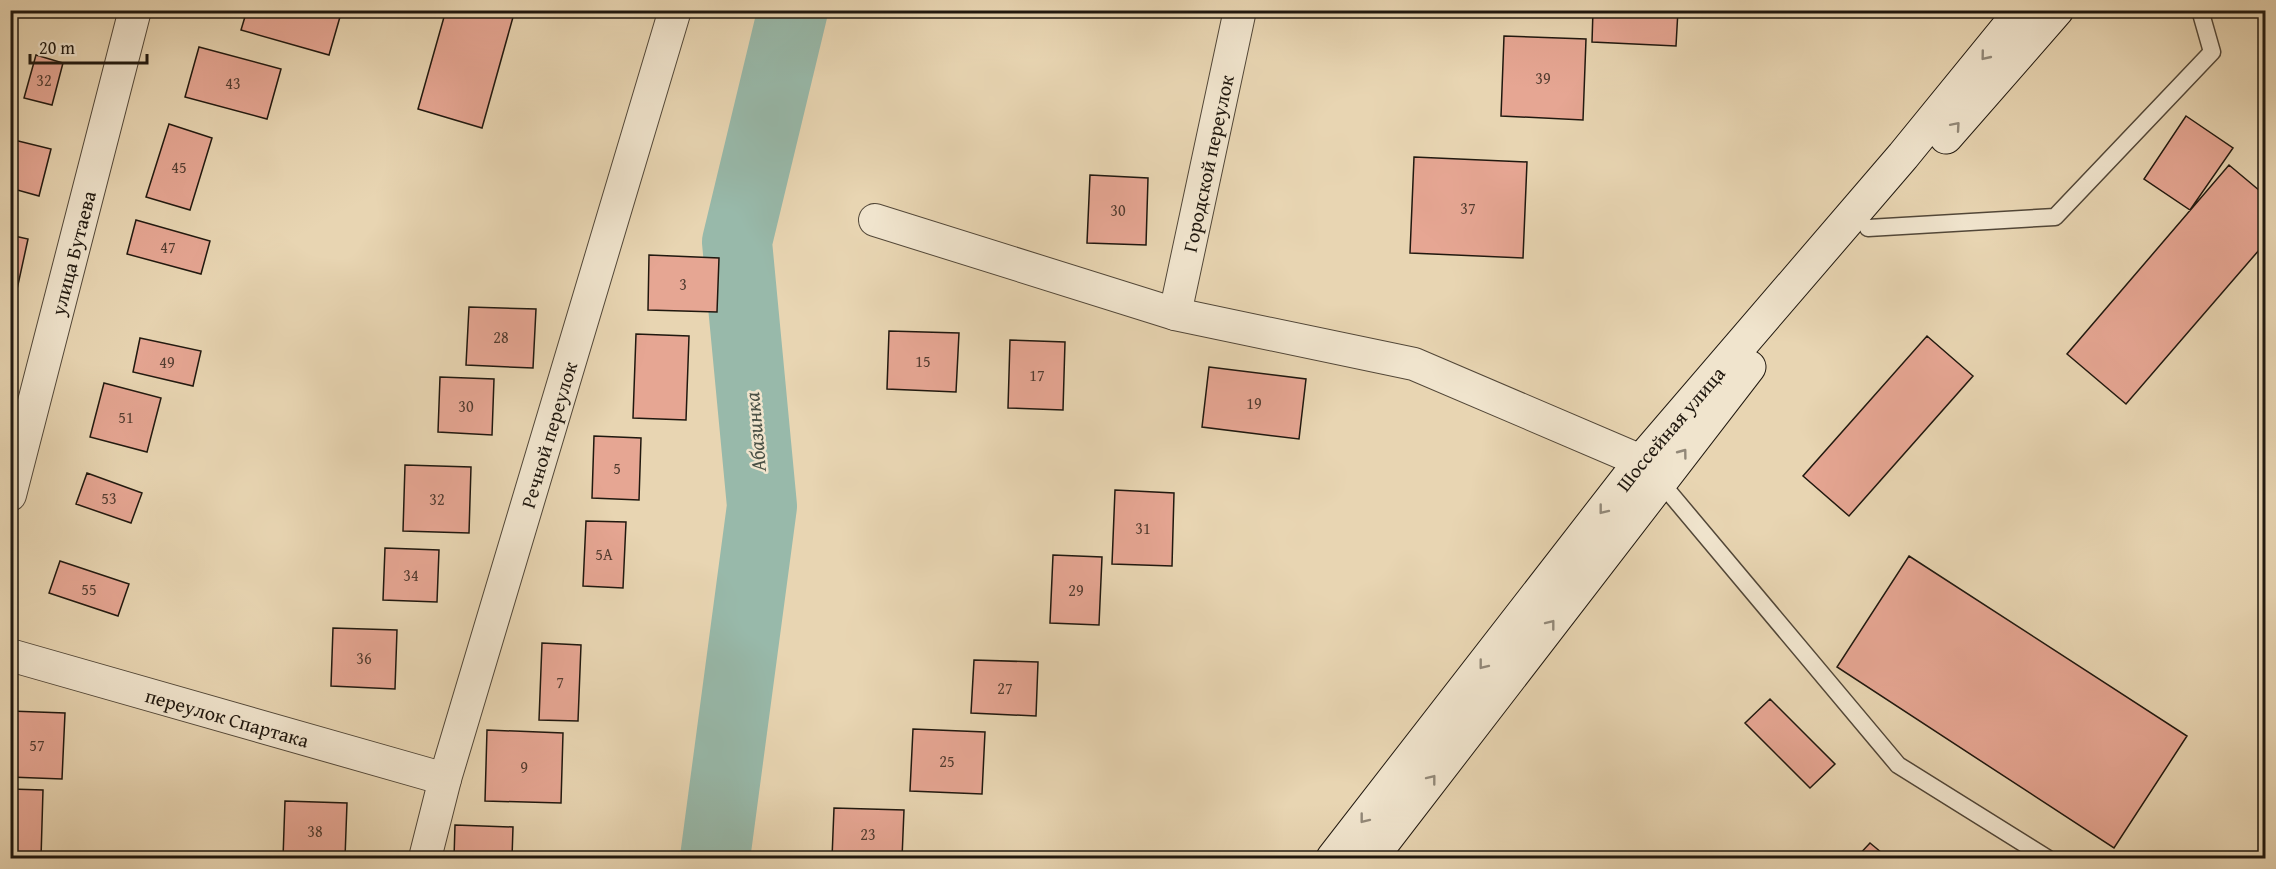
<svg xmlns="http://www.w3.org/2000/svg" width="2276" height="869" font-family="'Gentium Book Plus',serif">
	<rect width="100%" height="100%" fill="#e8d5b2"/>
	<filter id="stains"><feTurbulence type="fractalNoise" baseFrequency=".00333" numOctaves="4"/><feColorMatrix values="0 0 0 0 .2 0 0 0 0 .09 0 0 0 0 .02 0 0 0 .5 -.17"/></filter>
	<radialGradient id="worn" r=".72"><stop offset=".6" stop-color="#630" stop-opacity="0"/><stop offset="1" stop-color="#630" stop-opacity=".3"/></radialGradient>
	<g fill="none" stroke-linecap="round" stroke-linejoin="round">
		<path stroke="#98b9aa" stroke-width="70" d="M 715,858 L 762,506 L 737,242 L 793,10"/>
	</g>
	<path fill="#e6a693" stroke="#20180f" stroke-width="1.5" d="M 247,10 L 342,10 L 329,55 L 241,30 Z
		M 446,10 L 515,10 L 482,128 L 418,109 Z
		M 1593,10 L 1678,10 L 1676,46 L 1592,42 Z
		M 1504,36 L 1586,39 L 1583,120 L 1501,116 Z
		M 199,47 L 281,69 L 267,119 L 185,97 Z
		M 36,55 L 63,63 L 52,105 L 24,98 Z
		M 2186,116 L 2233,148 L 2190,210 L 2144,179 Z
		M 169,124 L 212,138 L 190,210 L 146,197 Z
		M 10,139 L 51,149 L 39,196 L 10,188 Z
		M 1414,157 L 1527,162 L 1523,258 L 1410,253 Z
		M 2229,165 L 2266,196 L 2266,242 L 2126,404 L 2067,354 Z
		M 1090,175 L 1148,178 L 1146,245 L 1087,243 Z
		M 136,220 L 210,241 L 201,274 L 127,254 Z
		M 10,235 L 28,239 L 16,294 L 10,293 Z
		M 649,255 L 719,258 L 717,312 L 648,310 Z
		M 469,307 L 536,309 L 533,368 L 466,365 Z
		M 889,331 L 959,333 L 956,392 L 887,389 Z
		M 636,334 L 689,336 L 686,420 L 633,418 Z
		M 1927,336 L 1973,376 L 1849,516 L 1803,476 Z
		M 140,338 L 201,351 L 193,386 L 133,372 Z
		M 1010,340 L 1065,342 L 1063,410 L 1008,408 Z
		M 1209,367 L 1306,379 L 1299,439 L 1202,427 Z
		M 440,377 L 494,379 L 492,435 L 438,432 Z
		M 104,383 L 161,398 L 147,452 L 90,437 Z
		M 594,436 L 641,438 L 639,500 L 592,498 Z
		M 405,465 L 471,467 L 469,533 L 403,531 Z
		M 87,473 L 142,493 L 131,523 L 76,504 Z
		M 1115,490 L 1174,493 L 1172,566 L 1112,564 Z
		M 586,521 L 626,522 L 623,588 L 583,586 Z
		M 385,548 L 439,550 L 437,602 L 383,600 Z
		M 1053,555 L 1102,557 L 1099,625 L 1050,623 Z
		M 1909,556 L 2187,736 L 2114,848 L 1837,667 Z
		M 60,561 L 129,584 L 118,616 L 49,593 Z
		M 333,628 L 397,630 L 395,689 L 331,686 Z
		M 542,643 L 581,645 L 578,721 L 539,720 Z
		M 974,660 L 1038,662 L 1036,716 L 971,713 Z
		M 1770,699 L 1835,764 L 1810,788 L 1745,723 Z
		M 10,711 L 65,713 L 62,779 L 10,777 Z
		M 913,729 L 985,732 L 982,794 L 910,791 Z
		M 487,730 L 563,733 L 561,803 L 485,801 Z
		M 10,789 L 43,790 L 41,858 L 10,858 Z
		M 285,801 L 347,803 L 345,858 L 283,858 Z
		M 834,808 L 904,810 L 902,858 L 832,858 Z
		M 455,825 L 513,827 L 512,858 L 454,858 Z
		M 1870,843 L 1888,858 L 1856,858 Z"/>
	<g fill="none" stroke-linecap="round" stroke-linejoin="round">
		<g stroke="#524738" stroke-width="19">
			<path id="lane" d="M 1868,228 L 2055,217 L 2212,52 L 2200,10
				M 1658,479 L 1898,765 L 2047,858"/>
		</g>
		<g stroke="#524738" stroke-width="34">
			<g id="street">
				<path d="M 875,220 L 1175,314 L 1414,364 L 1641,461"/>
				<path id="s1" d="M 1175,314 L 1240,10"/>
				<path id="s2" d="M 10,495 L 135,10"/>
				<path id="s3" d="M 10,655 L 445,779"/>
				<path id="s4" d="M 425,858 L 445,779 L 675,10"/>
			</g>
		</g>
		<g stroke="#20180f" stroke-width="35">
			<g id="secondary">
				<path d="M 1946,137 L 2057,10"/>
				<path id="s5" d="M 1333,858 L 1641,461 L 1903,156 L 2022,10"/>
				<path d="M 1371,858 L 1749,367"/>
			</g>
		</g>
		<use href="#lane" stroke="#f0e4cd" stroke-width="16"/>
		<use href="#street" stroke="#f0e4cd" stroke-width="32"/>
		<use href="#secondary" stroke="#f0e4cd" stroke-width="33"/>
	</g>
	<defs><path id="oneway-chevron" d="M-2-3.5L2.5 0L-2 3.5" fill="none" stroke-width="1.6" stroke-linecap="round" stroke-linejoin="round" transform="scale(1.5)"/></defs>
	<g stroke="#928878">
		<use href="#oneway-chevron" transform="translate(1985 56) rotate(129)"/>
		<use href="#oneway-chevron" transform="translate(1956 126) rotate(-49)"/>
		<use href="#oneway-chevron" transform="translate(1683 453) rotate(-53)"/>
		<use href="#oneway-chevron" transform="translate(1603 510) rotate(128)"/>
		<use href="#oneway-chevron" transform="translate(1551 624) rotate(-52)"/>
		<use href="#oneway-chevron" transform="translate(1483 665) rotate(128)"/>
		<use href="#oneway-chevron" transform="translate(1432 779) rotate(-52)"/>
		<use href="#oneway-chevron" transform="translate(1364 819) rotate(128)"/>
	</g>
	<g text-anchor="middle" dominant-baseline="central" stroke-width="5" stroke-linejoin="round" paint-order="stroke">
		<g font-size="16" fill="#523c30">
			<text x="1543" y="78">39</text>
			<text x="44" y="80">32</text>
			<text x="233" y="83">43</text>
			<text x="179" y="167">45</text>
			<text x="1468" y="208">37</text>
			<text x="1118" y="210">30</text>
			<text x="168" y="247">47</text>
			<text x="683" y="284">3</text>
			<text x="501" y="337">28</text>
			<text x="923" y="361">15</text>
			<text x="167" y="362">49</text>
			<text x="1037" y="375">17</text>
			<text x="1254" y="403">19</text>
			<text x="466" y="406">30</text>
			<text x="126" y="417">51</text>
			<text x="617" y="468">5</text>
			<text x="109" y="498">53</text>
			<text x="437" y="499">32</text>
			<text x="1143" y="528">31</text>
			<text x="604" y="554">5А</text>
			<text x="411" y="575">34</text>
			<text x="89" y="589">55</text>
			<text x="1076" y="590">29</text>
			<text x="364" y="658">36</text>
			<text x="560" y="682">7</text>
			<text x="1005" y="688">27</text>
			<text x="37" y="745">57</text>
			<text x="947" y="761">25</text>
			<text x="524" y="767">9</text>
			<text x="315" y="831">38</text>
			<text x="868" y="834">23</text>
		</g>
		<g font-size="20" fill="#20180f" stroke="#f0e4cd">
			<text stroke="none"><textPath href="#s1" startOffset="154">Городской переулок</textPath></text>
			<text stroke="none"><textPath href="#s2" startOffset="250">улица Бутаева</textPath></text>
			<text stroke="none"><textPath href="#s5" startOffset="546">Шоссейная улица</textPath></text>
			<text stroke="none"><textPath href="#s4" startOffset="441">Речной переулок</textPath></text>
			<text stroke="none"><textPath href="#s3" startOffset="226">переулок Спартака</textPath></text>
		</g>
		<g font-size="21" font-style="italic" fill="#4a5045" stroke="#f0e4cd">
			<text transform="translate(755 432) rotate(-95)">Абазинка</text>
		</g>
	</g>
	<rect width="2276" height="869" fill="none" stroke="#e8d5b2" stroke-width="36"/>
	<rect x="12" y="12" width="2252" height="845" fill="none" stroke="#20180f" stroke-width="3"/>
	<rect x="18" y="18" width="2240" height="833" fill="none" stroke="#20180f" stroke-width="1.5"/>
	<path d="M30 54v9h117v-9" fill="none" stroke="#20180f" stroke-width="3"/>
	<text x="39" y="54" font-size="18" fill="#20180f" stroke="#f0e4cd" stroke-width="4.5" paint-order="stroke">20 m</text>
	<rect width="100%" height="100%" filter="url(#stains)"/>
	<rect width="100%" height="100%" fill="url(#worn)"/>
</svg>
